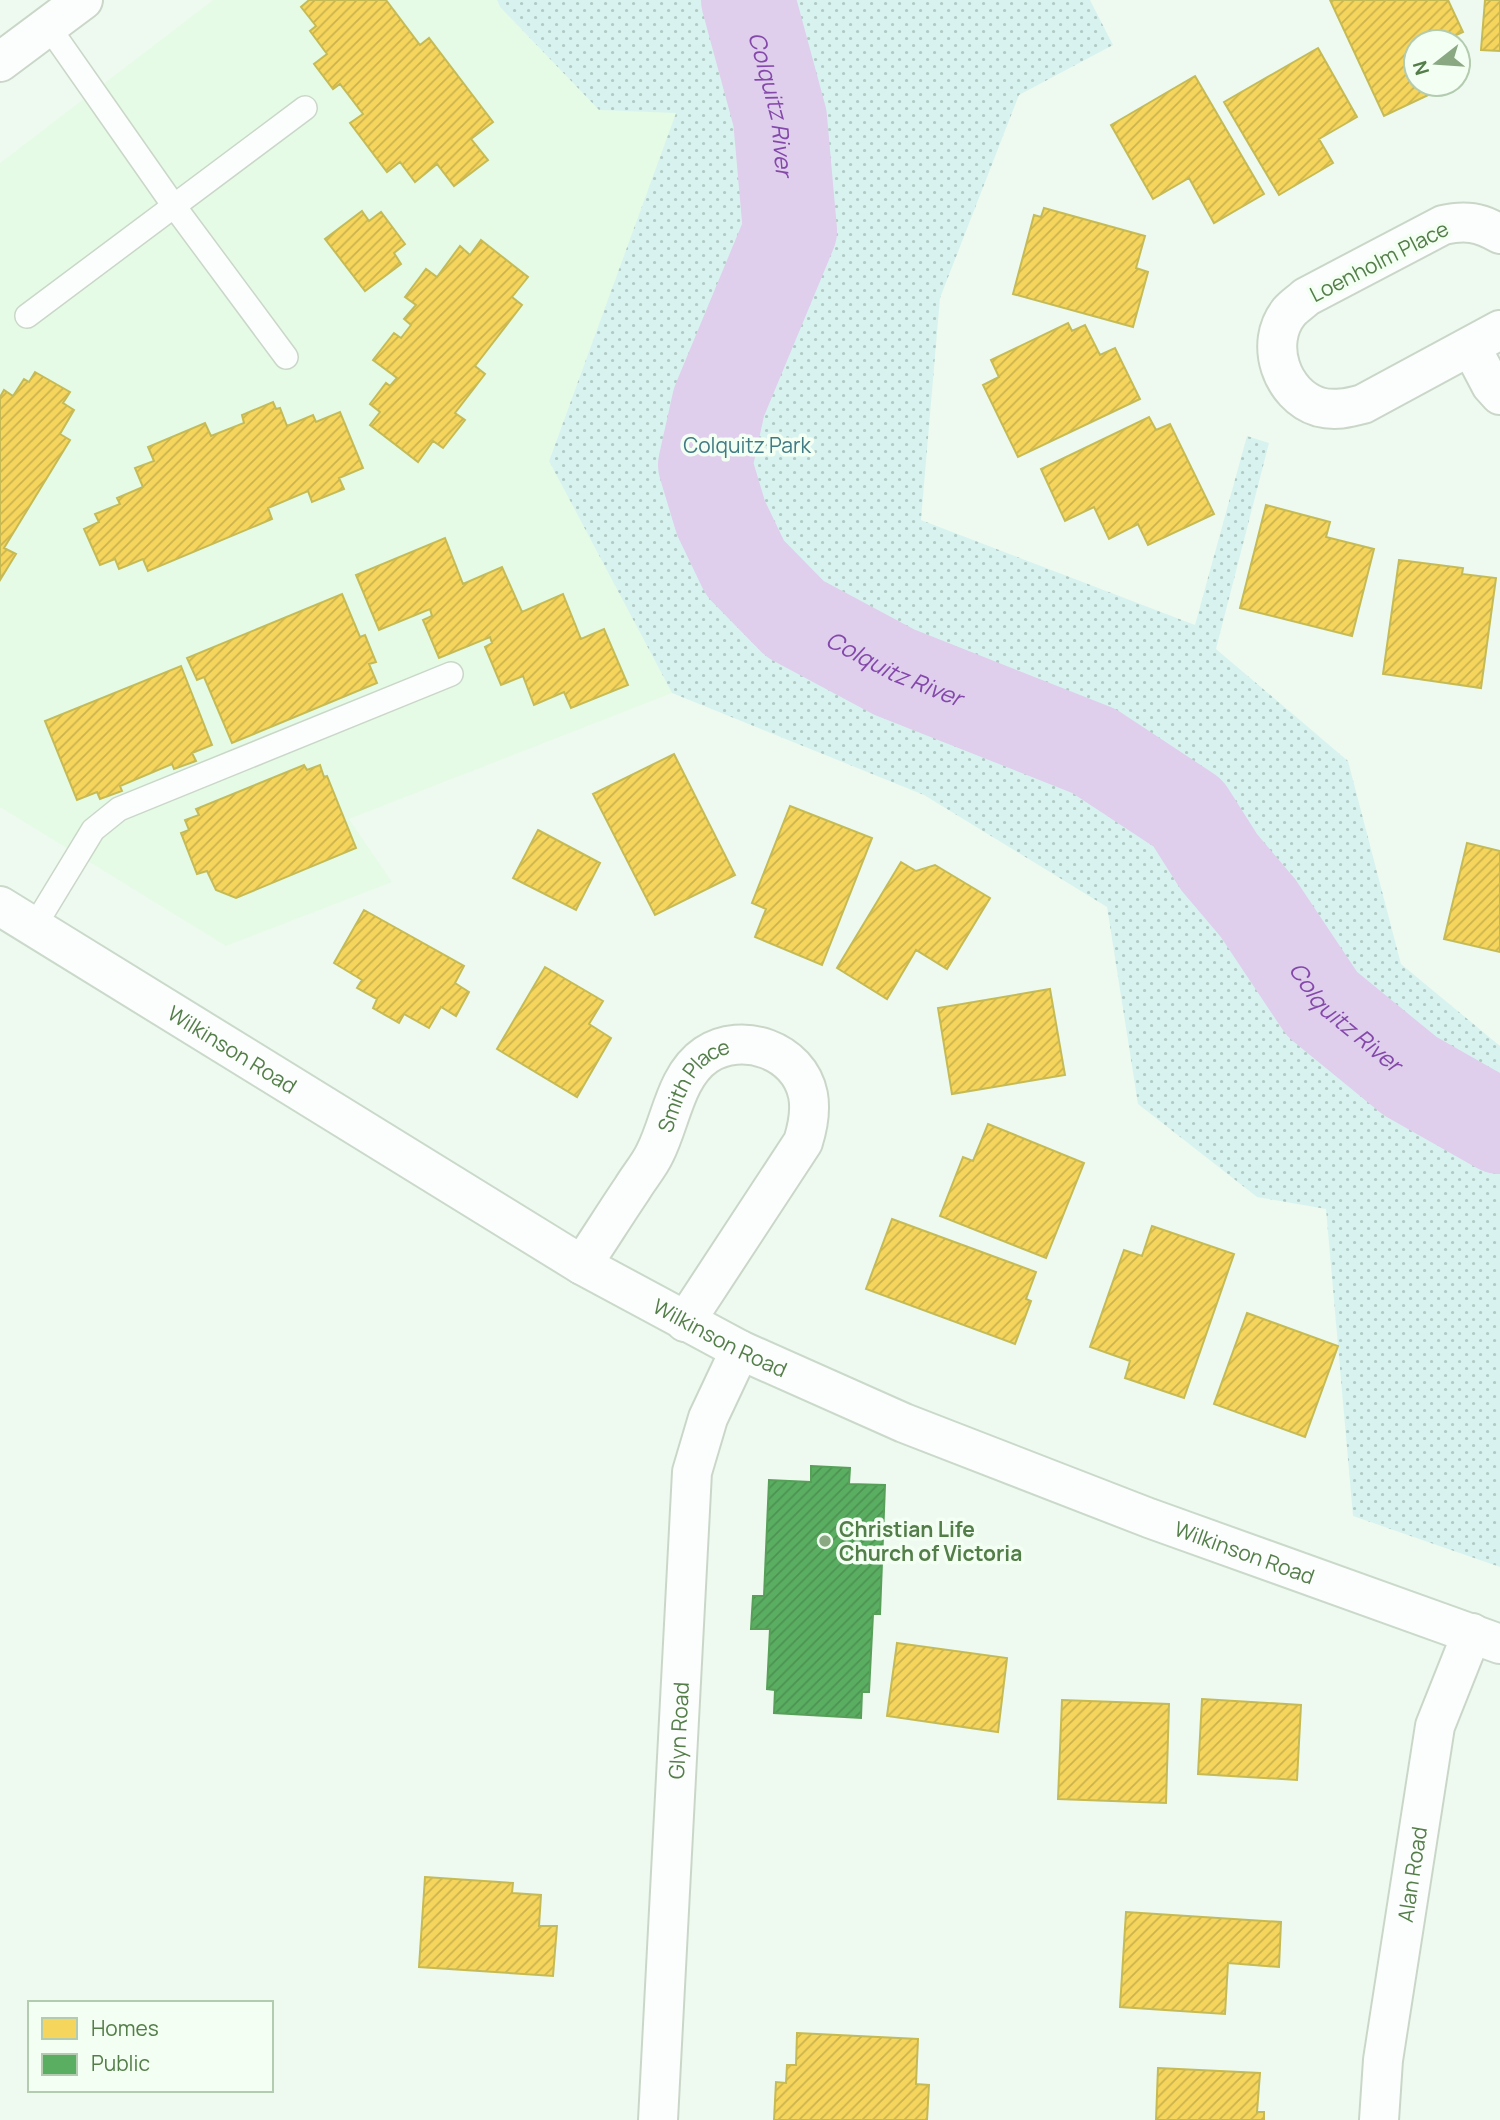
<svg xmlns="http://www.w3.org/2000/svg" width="1500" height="2120" font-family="Manrope,sans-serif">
	<defs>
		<pattern id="park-dots" width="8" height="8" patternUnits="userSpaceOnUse" patternTransform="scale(1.75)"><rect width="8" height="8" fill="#d8f3ef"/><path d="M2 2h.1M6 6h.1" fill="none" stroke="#b2cac4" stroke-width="1.8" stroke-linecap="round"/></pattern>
		<pattern id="homes-hatch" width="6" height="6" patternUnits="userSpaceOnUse" patternTransform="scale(1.75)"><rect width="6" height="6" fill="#f6d55c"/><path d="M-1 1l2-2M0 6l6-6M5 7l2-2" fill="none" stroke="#cab24e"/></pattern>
		<pattern id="public-hatch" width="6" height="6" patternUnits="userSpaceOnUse" patternTransform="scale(1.75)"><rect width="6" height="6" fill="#5aae61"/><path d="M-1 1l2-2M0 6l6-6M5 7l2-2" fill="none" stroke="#4d9352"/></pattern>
	</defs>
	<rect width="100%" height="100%" fill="#eefaf0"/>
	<path fill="#e5fbe6" d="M 213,0 L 497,0 L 500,7 L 599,110 L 677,112 L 549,460 L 672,693 L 349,819 L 392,882 L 226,946 L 0,807 L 0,163 Z"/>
	<path fill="url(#park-dots)" d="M 497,0 L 1090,0 L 1113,45 L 1019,95 L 940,298 L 921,520 L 1195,625 L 1247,436 L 1269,443 L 1216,649 L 1348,761 L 1401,964 L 1500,1046 L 1500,1567 L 1353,1516 L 1326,1209 L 1257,1197 L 1138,1104 L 1107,907 L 924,795 L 672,693 L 549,461 L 676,113 L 599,110 L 500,7 Z"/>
	<path fill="url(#homes-hatch)" stroke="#c5bb56" stroke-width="2" d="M 309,0 L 386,0 L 420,45 L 429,38 L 493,122 L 471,139 L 488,160 L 454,186 L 437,164 L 415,182 L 400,162 L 387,172 L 350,123 L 363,114 L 340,84 L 333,89 L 314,64 L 327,54 L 310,31 L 316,26 L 301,7 Z
		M 1330,0 L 1448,0 L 1463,32 L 1441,42 L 1416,42 L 1416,84 L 1438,84 L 1441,89 L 1384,116 Z
		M 1485,0 L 1500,0 L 1500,51 L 1481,50 Z
		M 1318,48 L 1357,117 L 1319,139 L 1333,163 L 1279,195 L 1224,102 Z
		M 1195,76 L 1264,194 L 1214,223 L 1189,178 L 1153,199 L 1111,125 Z
		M 1044,208 L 1145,236 L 1136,268 L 1148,272 L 1133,327 L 1013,294 L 1034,215 L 1041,217 Z
		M 362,211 L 369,221 L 381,212 L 405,244 L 394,253 L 401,264 L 365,291 L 325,239 Z
		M 481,240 L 528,277 L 512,297 L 522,305 L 475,366 L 485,374 L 455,413 L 465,420 L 443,448 L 433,441 L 418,462 L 370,425 L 380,412 L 370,404 L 386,383 L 390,386 L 397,378 L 373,360 L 394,333 L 401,338 L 411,325 L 404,319 L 416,305 L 405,297 L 426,269 L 437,277 L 460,246 L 470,255 Z
		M 1068,323 L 1072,331 L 1085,325 L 1100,355 L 1115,348 L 1140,399 L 1018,457 L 983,385 L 999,377 L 991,360 Z
		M 35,372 L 70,392 L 63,403 L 74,410 L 60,434 L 70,440 L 4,548 L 16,554 L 0,580 L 0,397 L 4,390 L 13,396 L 24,379 L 29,382 Z
		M 273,402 L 276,409 L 280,408 L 287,426 L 313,415 L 316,422 L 340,412 L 363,468 L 339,478 L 344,489 L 312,502 L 308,491 L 268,508 L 272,519 L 148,571 L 143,559 L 119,569 L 115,559 L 100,565 L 84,529 L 99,522 L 95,514 L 120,504 L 117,498 L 143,487 L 135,468 L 154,461 L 148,447 L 205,423 L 211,436 L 244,423 L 242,415 Z
		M 1149,417 L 1156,430 L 1170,424 L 1214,514 L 1148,545 L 1138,524 L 1109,539 L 1094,507 L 1065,521 L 1041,469 Z
		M 1266,505 L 1330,522 L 1326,537 L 1374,549 L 1352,636 L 1240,608 Z
		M 445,538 L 463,584 L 502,567 L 522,612 L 563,594 L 581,639 L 604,629 L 628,685 L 571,708 L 564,692 L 534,705 L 523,676 L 501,685 L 485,647 L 492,643 L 490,637 L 439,658 L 423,620 L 432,616 L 430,609 L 379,630 L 356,575 Z
		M 1399,560 L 1463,568 L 1462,574 L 1496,578 L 1481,688 L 1383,674 Z
		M 342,594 L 360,637 L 365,635 L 376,662 L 369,664 L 377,683 L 232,743 L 204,677 L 197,680 L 187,658 Z
		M 181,666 L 212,745 L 192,753 L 196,761 L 174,769 L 172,764 L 120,786 L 122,791 L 100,799 L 97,792 L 77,800 L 45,721 Z
		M 674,754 L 735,875 L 655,915 L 593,794 Z
		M 304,765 L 307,770 L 320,765 L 324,777 L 327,776 L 356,848 L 236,898 L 216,890 L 207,871 L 197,874 L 181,833 L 189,830 L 185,820 L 199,815 L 196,809 Z
		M 790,806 L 872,838 L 822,965 L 755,937 L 766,909 L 752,903 Z
		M 538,830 L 600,863 L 576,910 L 513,878 Z
		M 1467,843 L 1500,851 L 1500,952 L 1444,939 Z
		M 901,862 L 916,871 L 935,865 L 990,898 L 947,969 L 916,950 L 887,999 L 837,968 Z
		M 364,910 L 464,966 L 455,983 L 469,992 L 456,1016 L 441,1007 L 429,1028 L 404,1014 L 399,1023 L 373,1008 L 377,999 L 357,988 L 362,980 L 334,963 Z
		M 545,967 L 603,1001 L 589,1024 L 611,1038 L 577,1097 L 497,1049 Z
		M 1050,989 L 1065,1075 L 952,1094 L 938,1008 Z
		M 988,1124 L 1084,1163 L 1046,1258 L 940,1216 L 963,1157 L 973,1161 Z
		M 892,1219 L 1036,1272 L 1026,1299 L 1031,1301 L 1015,1344 L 866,1289 Z
		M 1152,1226 L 1234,1254 L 1184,1398 L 1125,1378 L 1130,1361 L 1090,1347 L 1124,1250 L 1142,1256 Z
		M 1247,1313 L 1338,1346 L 1305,1437 L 1214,1404 Z
		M 897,1643 L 1007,1658 L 998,1732 L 887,1716 Z
		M 1202,1699 L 1301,1705 L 1297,1780 L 1198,1774 Z
		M 1062,1700 L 1169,1704 L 1166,1803 L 1058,1799 Z
		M 425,1877 L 513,1883 L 512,1893 L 541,1895 L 539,1926 L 557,1926 L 553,1976 L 419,1967 Z
		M 1126,1912 L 1281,1922 L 1279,1967 L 1228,1963 L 1225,2014 L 1120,2007 Z
		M 797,2033 L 918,2039 L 916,2084 L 929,2085 L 927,2120 L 774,2120 L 776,2082 L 786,2083 L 787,2065 L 796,2065 Z
		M 1158,2068 L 1260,2073 L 1257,2112 L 1264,2112 L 1264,2120 L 1156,2120 Z"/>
	<path fill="url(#public-hatch)" stroke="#58a05a" stroke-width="2" d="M 811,1466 L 850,1468 L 849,1484 L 885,1485 L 880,1614 L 873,1614 L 869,1692 L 862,1692 L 861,1718 L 774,1713 L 775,1690 L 767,1689 L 770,1629 L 751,1629 L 753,1596 L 764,1596 L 769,1480 L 811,1482 Z"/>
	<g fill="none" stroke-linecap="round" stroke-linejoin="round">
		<path stroke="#dfceec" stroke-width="94" id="s1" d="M 748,0 L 780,118 L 790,231 L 719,402 L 705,465 L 721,518 L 745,568 L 795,619 L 894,672 L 1094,751 L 1188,813 L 1219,862 L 1258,908 L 1322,1004 L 1410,1076 L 1500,1127"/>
		<g stroke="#cad7c8" stroke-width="26">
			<path id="service" d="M 48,26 L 174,206 L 286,357
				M 27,316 L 305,108
				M 34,927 L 93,830 L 119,809 L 451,674"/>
		</g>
		<g stroke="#cad7c8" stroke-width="42">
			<g id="minor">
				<path d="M 1500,234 C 1480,222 1465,220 1443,225 L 1306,297 C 1301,302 1294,306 1289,312 C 1264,343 1281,395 1319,407 C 1335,411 1348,408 1363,404 L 1500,330"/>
				<path d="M 1471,347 L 1491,385 L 1500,395"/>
				<path id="s2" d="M 582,1265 C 599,1240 615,1214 632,1189 C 639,1177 649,1166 655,1153 C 671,1122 675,1076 706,1055 C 742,1031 799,1050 808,1095 C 811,1111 808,1126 803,1142 L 685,1322"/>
				<path id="s3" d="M 658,2120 L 692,1472 L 708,1418 L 740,1350"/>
				<path id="s4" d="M 1379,2120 L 1383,2060 L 1435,1726 L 1472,1633"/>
			</g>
		</g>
		<g stroke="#cad7c8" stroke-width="42">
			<path id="tertiary" d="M 0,62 L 83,0"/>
		</g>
		<g stroke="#cad9ca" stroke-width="42">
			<g id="secondary">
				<path id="s5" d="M 0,906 L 582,1265 L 740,1350 L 904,1423 L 1149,1518 L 1500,1644"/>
			</g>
		</g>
		<use href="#service" stroke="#fcfefd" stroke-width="23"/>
		<use href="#minor" stroke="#fcfefd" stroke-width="38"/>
		<use href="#tertiary" stroke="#fcfefd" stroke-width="38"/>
		<use href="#secondary" stroke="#fcfefd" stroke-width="38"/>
	</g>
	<circle fill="#8aa983" stroke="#f3fff3" stroke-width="2.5" cx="825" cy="1541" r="7"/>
	<g text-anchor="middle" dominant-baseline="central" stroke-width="7" stroke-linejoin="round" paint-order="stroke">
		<g font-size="21" fill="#547e49" stroke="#f3fff3">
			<text transform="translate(1379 261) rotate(-27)">Loenholm Place</text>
			<text stroke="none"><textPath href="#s5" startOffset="273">Wilkinson Road</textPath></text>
			<text stroke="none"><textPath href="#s2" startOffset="214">Smith Place</textPath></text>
			<text stroke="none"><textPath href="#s5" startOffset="840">Wilkinson Road</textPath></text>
			<text stroke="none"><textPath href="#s5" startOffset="1407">Wilkinson Road</textPath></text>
			<text stroke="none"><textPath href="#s3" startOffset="390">Glyn Road</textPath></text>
			<text stroke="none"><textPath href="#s4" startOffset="248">Alan Road</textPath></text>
		</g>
		<g font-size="21" fill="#407a84" stroke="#f3fff3">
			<text x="747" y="445">Colquitz Park</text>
		</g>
		<g font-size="21" font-weight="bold" fill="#547e49" stroke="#f3fff3" text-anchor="start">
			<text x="839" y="1529">Christian Life<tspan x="839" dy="24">Church of Victoria</tspan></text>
		</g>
		<g font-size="23" font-style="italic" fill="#8448aa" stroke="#f3fff3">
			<text stroke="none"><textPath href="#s1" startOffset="107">Colquitz River</textPath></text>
			<text stroke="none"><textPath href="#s1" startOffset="779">Colquitz River</textPath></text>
			<text stroke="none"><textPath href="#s1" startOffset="1367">Colquitz River</textPath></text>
		</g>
	</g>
	<rect x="28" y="2001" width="245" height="91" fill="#f3fff3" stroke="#b3cbaf" stroke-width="2"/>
	<rect x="42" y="2018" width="35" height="21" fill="#f6d55c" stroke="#b3cbaf" stroke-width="2"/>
	<text x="91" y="2036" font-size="21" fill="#547e49">Homes</text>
	<rect x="42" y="2054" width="35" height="21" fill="#5aae61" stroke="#b3cbaf" stroke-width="2"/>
	<text x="91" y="2071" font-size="21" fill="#547e49">Public</text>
	<g transform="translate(1437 63) rotate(253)"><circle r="33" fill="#f3fff3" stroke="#b3cbaf" stroke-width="2"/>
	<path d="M0-5L12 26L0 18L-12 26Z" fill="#8aa983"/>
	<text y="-10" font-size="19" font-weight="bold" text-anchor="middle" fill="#547e49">N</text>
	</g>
</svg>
